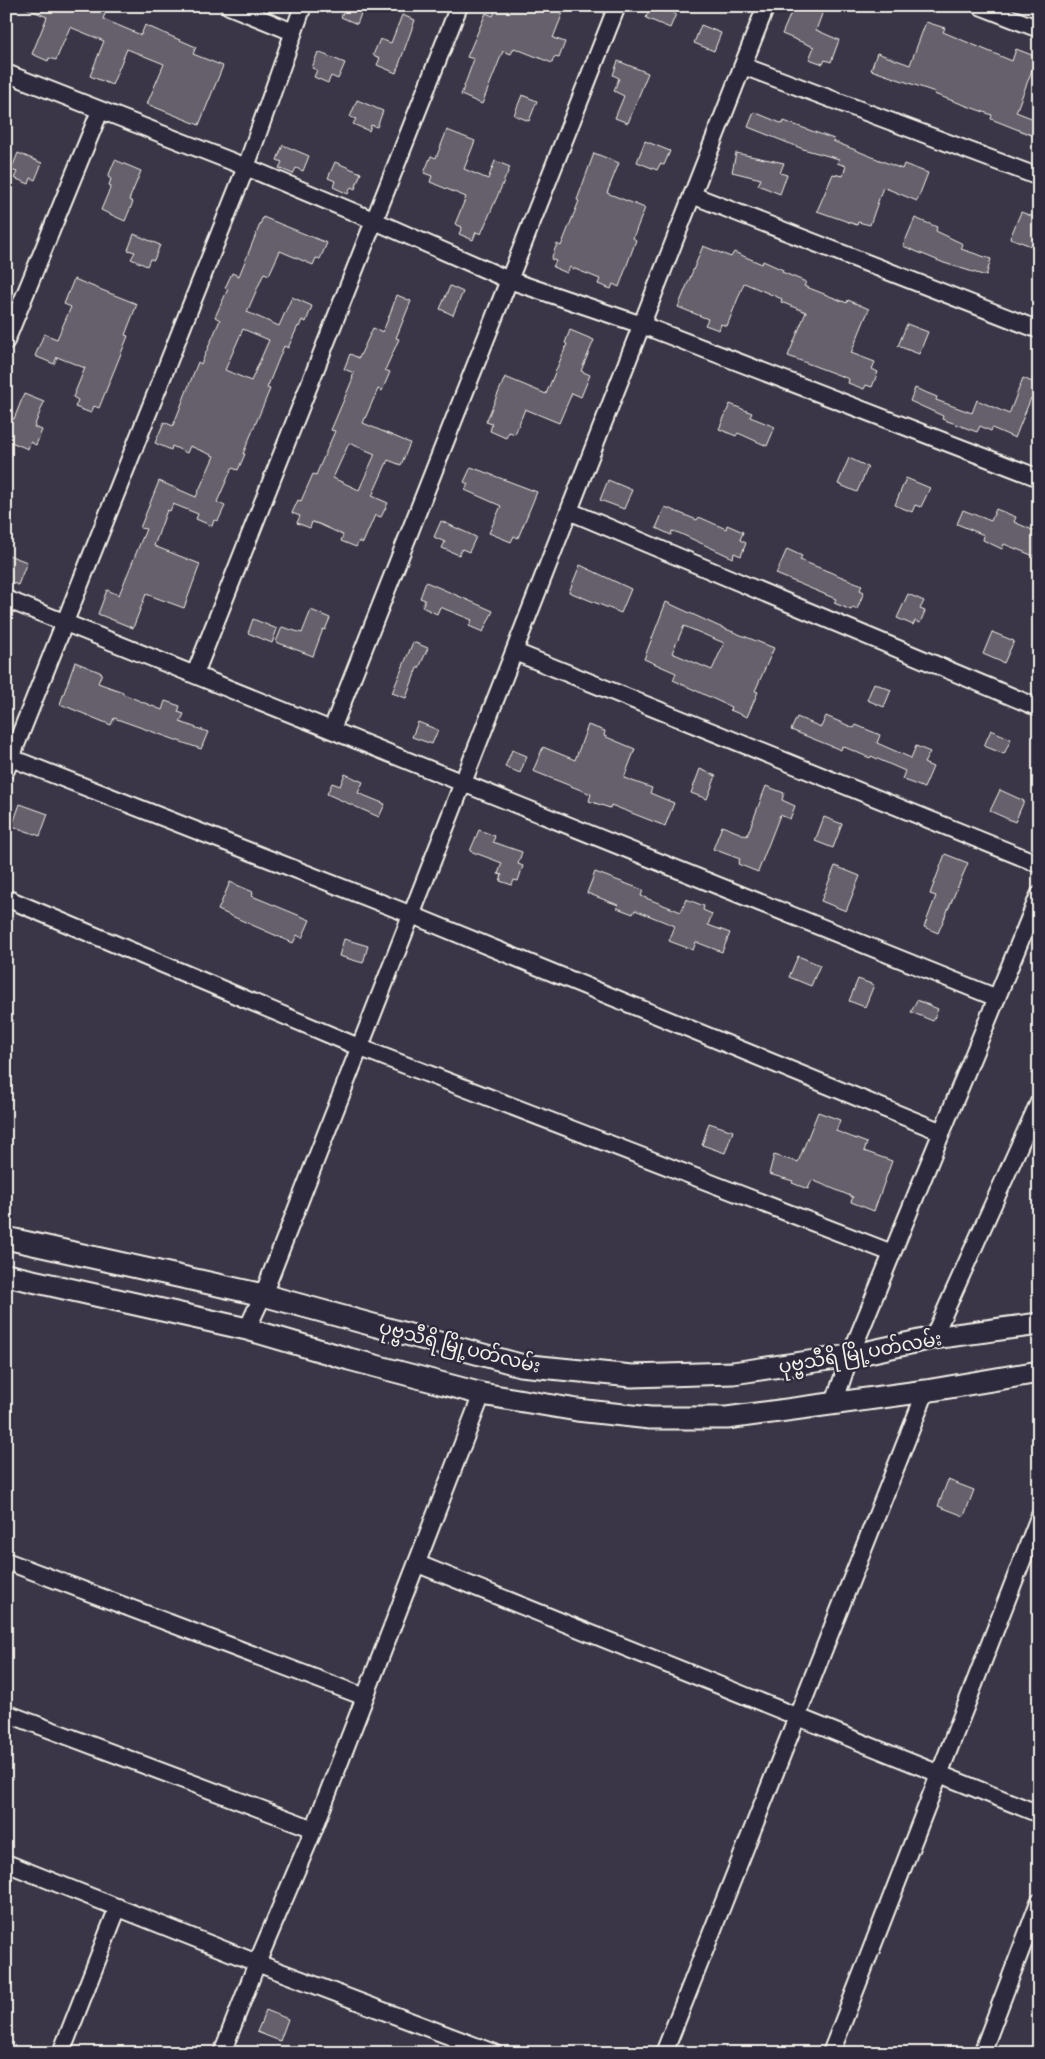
<svg xmlns="http://www.w3.org/2000/svg" width="1045" height="2059" font-family="'Patrick Hand','Noto Sans Myanmar',sans-serif">
	<rect width="100%" height="100%" fill="#3b3647"/>
	<filter id="ink" filterUnits="userSpaceOnUse"><feTurbulence type="fractalNoise" baseFrequency=".02" numOctaves="2"/><feDisplacementMap in="SourceGraphic" scale="10" xChannelSelector="R" yChannelSelector="G"/><feConvolveMatrix kernelMatrix="1 2 1 2 8 2 1 2 1" color-interpolation-filters="sRGB"/></filter>
	<g filter="url(#ink)">
		<path fill="#65616c" stroke="#f4f1e8" fill-rule="evenodd" d="M 21,6 L 95,6 L 106,11 L 103,19 L 141,35 L 145,25 L 196,47 L 193,54 L 223,66 L 199,125 L 147,104 L 164,64 L 127,49 L 112,85 L 90,76 L 104,41 L 70,27 L 56,60 L 49,58 L 48,61 L 32,54 L 47,17 Z
			M 346,6 L 364,6 L 357,24 L 341,17 Z
			M 497,6 L 554,6 L 564,10 L 553,38 L 565,42 L 559,58 L 554,57 L 552,63 L 514,48 L 511,54 L 503,51 L 482,104 L 461,95 L 474,59 L 467,57 L 486,13 L 493,16 Z
			M 650,6 L 657,6 L 676,14 L 670,28 L 646,18 Z
			M 794,6 L 825,6 L 816,30 L 839,40 L 831,62 L 825,60 L 823,64 L 809,59 L 814,47 L 782,34 Z
			M 402,15 L 415,20 L 396,73 L 377,65 L 380,58 L 373,55 L 380,39 L 391,43 Z
			M 926,22 L 945,28 L 943,32 L 1012,61 L 1016,49 L 1037,57 L 1016,112 L 1039,121 L 1039,138 L 991,119 L 992,115 L 934,94 L 935,92 L 871,70 L 877,53 L 910,65 Z
			M 701,25 L 721,33 L 714,51 L 694,43 Z
			M 318,52 L 345,63 L 338,79 L 331,76 L 328,83 L 314,77 L 317,70 L 312,68 Z
			M 618,61 L 648,73 L 628,123 L 615,118 L 624,96 L 614,91 L 619,78 L 613,75 Z
			M 522,95 L 537,101 L 529,121 L 514,115 Z
			M 357,100 L 383,111 L 377,127 L 371,125 L 369,131 L 353,124 L 356,119 L 350,117 Z
			M 754,112 L 783,124 L 784,121 L 834,139 L 833,141 L 902,169 L 904,164 L 928,173 L 917,201 L 883,187 L 870,225 L 858,222 L 857,225 L 817,211 L 833,174 L 843,176 L 846,166 L 837,163 L 839,159 L 803,149 L 748,127 Z
			M 447,130 L 475,141 L 464,169 L 488,179 L 495,161 L 510,167 L 481,234 L 476,232 L 473,240 L 459,234 L 462,227 L 455,224 L 466,197 L 430,182 L 432,176 L 424,173 L 431,156 L 436,158 Z
			M 645,141 L 670,151 L 664,165 L 660,164 L 657,170 L 637,162 Z
			M 283,145 L 309,156 L 303,171 L 296,168 L 293,174 L 279,168 L 282,162 L 277,160 Z
			M 18,153 L 42,163 L 35,180 L 31,178 L 29,184 L 14,178 L 17,172 L 11,170 Z
			M 594,153 L 619,163 L 607,193 L 645,208 L 633,238 L 636,240 L 619,287 L 613,284 L 611,289 L 598,284 L 600,279 L 570,267 L 567,273 L 553,267 L 556,261 L 551,259 L 557,244 L 561,246 L 579,201 L 577,200 Z
			M 736,153 L 784,163 L 780,173 L 787,175 L 780,194 L 758,185 L 761,179 L 732,172 Z
			M 115,160 L 141,171 L 129,200 L 133,202 L 125,221 L 101,210 L 111,186 L 109,185 L 111,179 L 108,177 Z
			M 335,162 L 361,173 L 355,189 L 351,187 L 348,194 L 333,187 L 335,181 L 328,178 Z
			M 1021,212 L 1039,219 L 1039,249 L 1010,238 Z
			M 263,217 L 327,243 L 320,259 L 316,258 L 313,265 L 280,251 L 269,275 L 264,273 L 247,312 L 279,326 L 292,297 L 312,306 L 306,322 L 302,320 L 299,327 L 298,326 L 288,348 L 284,346 L 267,388 L 270,389 L 243,454 L 245,454 L 238,470 L 232,468 L 217,502 L 225,506 L 218,521 L 214,520 L 212,526 L 196,519 L 198,514 L 173,504 L 170,511 L 167,510 L 154,546 L 200,564 L 184,608 L 146,594 L 133,628 L 98,614 L 107,590 L 119,595 L 146,529 L 140,528 L 159,481 L 196,497 L 214,456 L 190,446 L 187,453 L 172,446 L 171,450 L 155,443 L 164,422 L 173,426 L 198,362 L 201,364 L 220,320 L 215,317 L 228,289 L 225,288 L 232,273 L 239,276 ZM 243,329 L 269,340 L 251,381 L 225,370 Z
			M 915,218 L 937,227 L 936,231 L 963,244 L 961,249 L 991,259 L 986,276 L 944,263 L 903,246 Z
			M 134,234 L 160,245 L 154,260 L 150,259 L 147,266 L 131,259 L 135,252 L 128,250 Z
			M 703,246 L 731,257 L 734,252 L 762,264 L 763,261 L 783,270 L 782,272 L 806,282 L 804,286 L 847,303 L 848,300 L 869,309 L 851,353 L 875,362 L 872,369 L 878,372 L 872,387 L 866,385 L 864,389 L 848,383 L 849,379 L 788,356 L 806,312 L 781,302 L 782,299 L 744,283 L 727,326 L 721,324 L 719,330 L 705,325 L 708,319 L 678,307 Z
			M 74,279 L 137,304 L 125,335 L 128,336 L 99,408 L 94,406 L 91,413 L 75,407 L 78,400 L 73,397 L 85,368 L 57,357 L 54,364 L 35,356 L 44,334 L 57,339 L 71,307 L 64,304 Z
			M 450,286 L 463,292 L 453,315 L 440,309 Z
			M 397,295 L 411,301 L 396,338 L 399,339 L 385,370 L 390,372 L 382,391 L 378,389 L 363,423 L 410,443 L 401,465 L 388,460 L 372,496 L 388,503 L 381,517 L 375,515 L 363,543 L 359,541 L 356,547 L 341,541 L 343,535 L 319,524 L 312,522 L 310,528 L 297,523 L 300,516 L 292,513 L 298,500 L 301,501 L 313,474 L 316,475 L 335,431 L 331,430 L 353,378 L 352,378 L 354,373 L 344,369 L 350,354 L 359,358 L 373,328 L 383,332 ZM 349,443 L 375,454 L 359,490 L 333,478 Z
			M 907,324 L 928,332 L 919,354 L 898,346 Z
			M 570,330 L 594,340 L 581,371 L 590,375 L 581,397 L 572,393 L 559,423 L 525,409 L 515,434 L 509,432 L 506,438 L 490,431 L 492,424 L 486,422 L 505,377 L 546,394 L 567,344 L 565,343 Z
			M 1023,378 L 1039,385 L 1039,401 L 1031,398 L 1015,438 L 992,428 L 991,431 L 980,426 L 977,432 L 942,419 L 943,416 L 910,401 L 915,388 L 937,397 L 936,400 L 972,413 L 977,400 L 1009,414 Z
			M 24,394 L 44,402 L 34,427 L 42,430 L 36,445 L 30,442 L 28,449 L 6,440 L 6,425 L 10,417 L 14,419 Z
			M 730,404 L 752,413 L 750,417 L 775,427 L 767,446 L 738,433 L 736,436 L 719,429 Z
			M 849,458 L 868,467 L 857,492 L 838,484 Z
			M 471,467 L 537,492 L 518,538 L 514,536 L 511,542 L 489,533 L 501,506 L 465,490 L 468,484 L 464,482 Z
			M 906,478 L 930,488 L 921,507 L 915,505 L 912,512 L 895,505 Z
			M 608,480 L 632,490 L 624,509 L 600,500 Z
			M 665,507 L 697,520 L 699,517 L 726,529 L 727,525 L 743,532 L 740,540 L 746,543 L 741,556 L 734,553 L 733,558 L 679,533 L 672,531 L 671,535 L 656,528 Z
			M 996,509 L 1016,517 L 1014,522 L 1037,532 L 1036,536 L 1039,537 L 1039,558 L 1004,544 L 1002,549 L 983,540 L 984,535 L 957,524 L 963,510 L 991,521 Z
			M 441,521 L 476,537 L 469,552 L 462,549 L 459,555 L 442,548 L 445,542 L 434,537 Z
			M 787,549 L 802,556 L 800,560 L 862,585 L 860,590 L 864,592 L 857,609 L 853,607 L 851,610 L 834,603 L 836,599 L 776,574 Z
			M 6,554 L 27,562 L 18,585 L 6,580 Z
			M 580,565 L 631,589 L 621,613 L 569,592 Z
			M 426,582 L 493,611 L 483,632 L 469,626 L 472,620 L 440,607 L 437,614 L 422,607 L 425,600 L 420,598 Z
			M 908,594 L 924,601 L 920,609 L 925,611 L 920,623 L 915,621 L 913,625 L 897,618 Z
			M 666,602 L 718,626 L 774,648 L 755,691 L 758,692 L 747,717 L 730,710 L 731,707 L 673,680 L 676,673 L 644,659 ZM 684,626 L 724,643 L 712,670 L 672,653 Z
			M 311,610 L 330,618 L 325,630 L 323,629 L 313,656 L 276,642 L 282,627 L 302,633 Z
			M 253,619 L 277,629 L 272,643 L 248,633 Z
			M 992,632 L 1014,641 L 1004,663 L 983,654 Z
			M 413,642 L 428,648 L 419,668 L 417,668 L 406,698 L 392,693 Z
			M 75,662 L 102,673 L 98,683 L 123,692 L 123,694 L 162,710 L 165,701 L 180,706 L 178,712 L 184,714 L 180,722 L 208,732 L 201,749 L 114,718 L 111,725 L 60,704 Z
			M 874,683 L 891,690 L 884,707 L 867,700 Z
			M 826,716 L 854,728 L 856,725 L 880,735 L 877,743 L 911,758 L 916,746 L 930,752 L 924,763 L 933,767 L 924,788 L 902,779 L 905,771 L 871,756 L 870,758 L 842,746 L 841,750 L 791,730 L 797,717 L 821,727 Z
			M 418,722 L 438,730 L 432,744 L 412,737 Z
			M 588,725 L 605,731 L 604,736 L 635,749 L 624,778 L 652,788 L 650,793 L 674,803 L 665,826 L 611,805 L 610,808 L 589,801 L 591,794 L 533,771 L 543,747 L 575,760 Z
			M 991,730 L 1011,739 L 1004,754 L 984,746 Z
			M 512,750 L 527,756 L 520,773 L 505,767 Z
			M 700,769 L 716,776 L 707,799 L 691,793 Z
			M 345,774 L 363,782 L 358,793 L 385,804 L 379,817 L 327,794 L 332,783 L 340,786 Z
			M 766,786 L 784,793 L 782,800 L 795,806 L 790,819 L 780,815 L 758,872 L 738,864 L 740,859 L 713,849 L 722,826 L 747,836 Z
			M 1000,790 L 1024,801 L 1015,822 L 990,811 Z
			M 20,804 L 48,814 L 40,836 L 12,826 Z
			M 824,817 L 842,824 L 833,848 L 815,841 Z
			M 479,830 L 495,836 L 493,842 L 522,852 L 518,864 L 523,866 L 518,881 L 514,880 L 512,885 L 500,881 L 502,875 L 498,874 L 502,863 L 470,851 Z
			M 945,854 L 968,863 L 938,933 L 924,927 L 936,896 L 930,894 Z
			M 835,866 L 860,876 L 846,911 L 821,901 Z
			M 595,872 L 643,890 L 641,896 L 681,912 L 686,899 L 704,906 L 703,910 L 712,914 L 708,925 L 730,933 L 722,952 L 696,942 L 693,950 L 669,941 L 675,926 L 635,910 L 633,914 L 617,908 L 618,905 L 587,893 Z
			M 230,882 L 253,892 L 252,896 L 310,920 L 302,938 L 297,935 L 293,943 L 218,910 Z
			M 344,939 L 368,946 L 363,963 L 339,956 Z
			M 798,956 L 820,965 L 811,986 L 789,977 Z
			M 858,979 L 874,985 L 865,1007 L 849,1001 Z
			M 917,1000 L 938,1009 L 933,1021 L 911,1012 Z
			M 818,1112 L 840,1120 L 836,1131 L 867,1143 L 864,1151 L 892,1161 L 874,1211 L 851,1202 L 853,1197 L 812,1180 L 808,1189 L 792,1183 L 793,1181 L 769,1174 L 774,1155 L 798,1162 Z
			M 709,1123 L 733,1131 L 725,1153 L 702,1145 Z
			M 948,1480 L 974,1490 L 964,1516 L 938,1506 Z
			M 266,2010 L 288,2019 L 280,2041 L 257,2032 Z"/>
		<g fill="none" stroke-linecap="round" stroke-linejoin="round">
			<g stroke="#f4f1e8" stroke-width="20">
				<path id="minor" d="M 229,6 L 293,32
					M 980,6 L 1039,29
					M 743,66 L 1039,177
					M 6,73 L 246,167 L 375,221 L 509,280 L 642,325 L 1039,478
					M 692,195 L 1039,330
					M 6,341 L 100,111
					M 569,511 L 1039,708
					M 6,599 L 997,998
					M 515,652 L 1039,864
					M 195,674 L 459,6
					M 332,729 L 617,6
					M 6,756 L 412,915 L 942,1132
					M 6,770 L 246,167 L 303,6
					M 6,898 L 361,1048 L 892,1253
					M 247,1329 L 263,1295 L 766,6
					M 933,1338 L 1039,1102
					M 834,1403 L 850,1356 L 1039,895
					M 6,1561 L 365,1697
					M 418,1564 L 1039,1814
					M 6,1713 L 314,1829
					M 6,1863 L 257,1963 L 494,2053
					M 61,2053 L 118,1907
					M 222,2053 L 257,1963 L 314,1829 L 482,1394
					M 664,2053 L 926,1391
					M 831,2053 L 1039,1517
					M 982,2053 L 1039,1902"/>
			</g>
			<g stroke="#f4f1e8" stroke-width="25">
				<path id="major" d="M 6,1238 L 263,1295 L 520,1365 L 632,1376 L 733,1373 L 850,1356 L 933,1338 L 1039,1324
					M 6,1275 L 247,1329 L 349,1359 L 482,1394 L 577,1410 L 650,1418 L 727,1418 L 926,1391 L 1039,1372"/>
			</g>
			<use href="#minor" stroke="#2f2a3d" stroke-width="16"/>
			<use href="#major" stroke="#2f2a3d" stroke-width="21"/>
		</g>
	</g>
	<g text-anchor="middle" dominant-baseline="central" stroke-width="5" stroke-linejoin="round" paint-order="stroke">
		<g font-size="19" fill="#f4f1e8" stroke="#2f2a3d">
			<text transform="translate(460 1346) rotate(14)">ပုဗ္ဗသီရိ မြို့ပတ်လမ်း</text>
			<text transform="translate(860 1352) rotate(-10)">ပုဗ္ဗသီရိ မြို့ပတ်လမ်း</text>
		</g>
	</g>
	<rect width="1045" height="2059" fill="none" stroke="#2f2a3d" stroke-width="25"/>
	<rect x="12" y="12" width="1020" height="2034" fill="none" stroke="#f4f1e8" stroke-width="2" filter="url(#ink)"/>
</svg>
